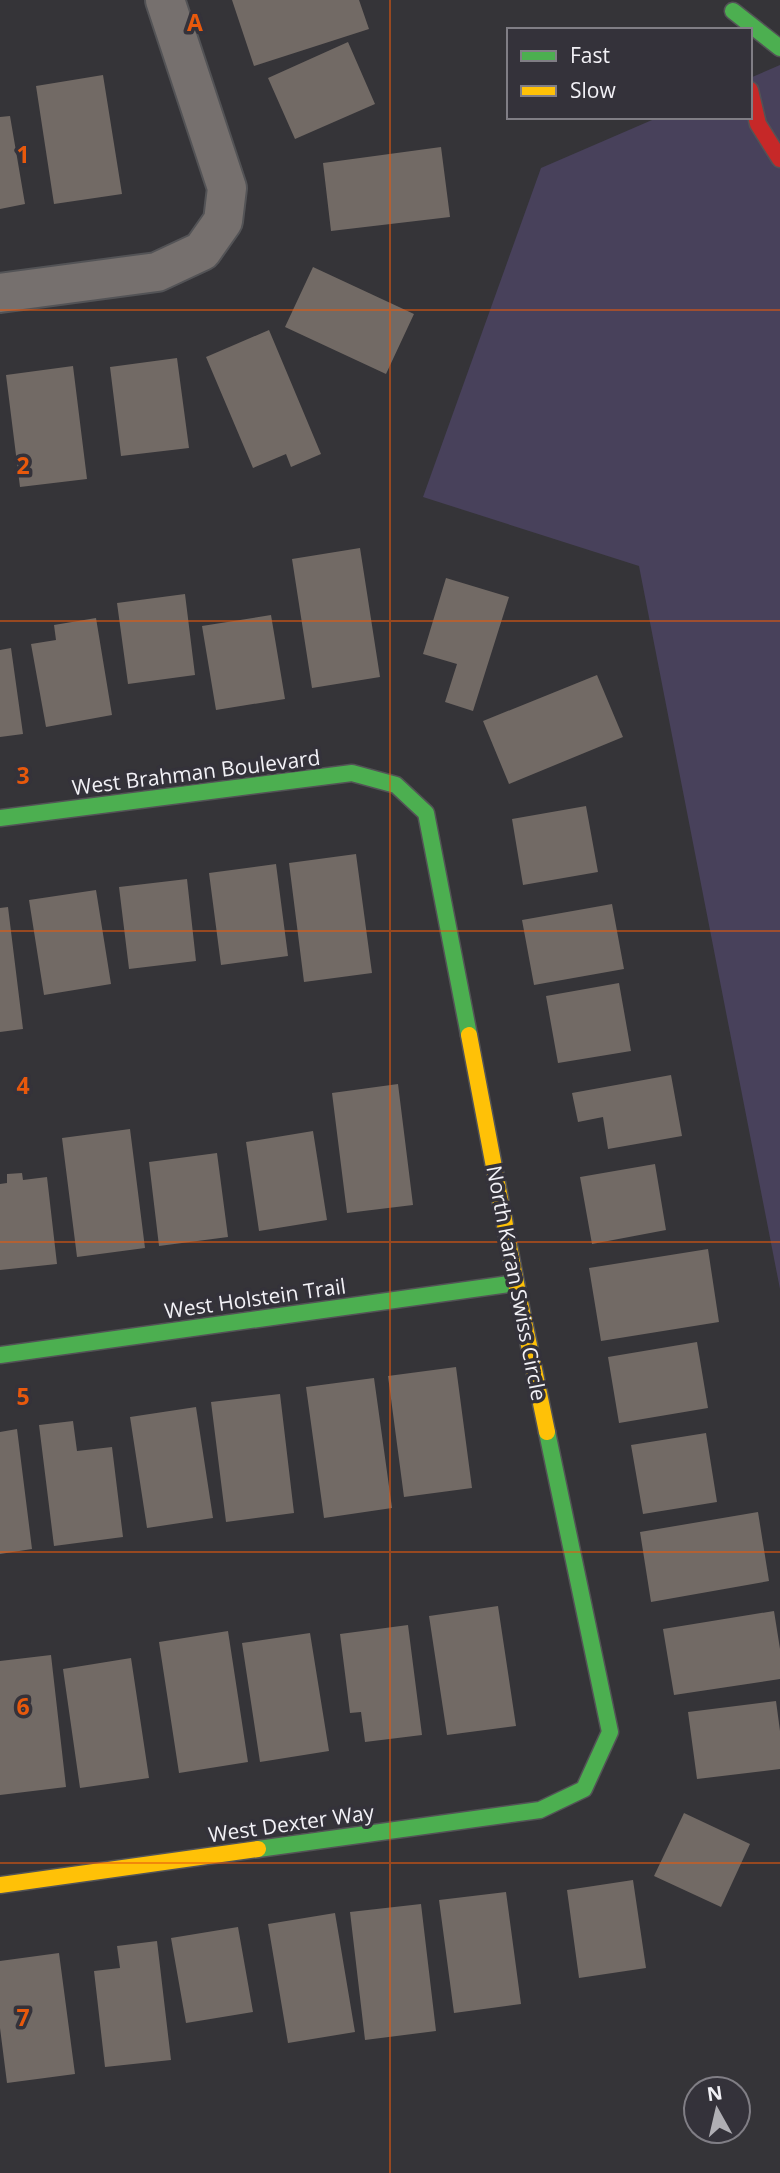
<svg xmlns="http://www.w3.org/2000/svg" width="780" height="2173" font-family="'Open Sans',sans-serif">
	<rect width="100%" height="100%" fill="#353438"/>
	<path fill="#48415b" d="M 780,65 L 780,1289 L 639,566 L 423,497 L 541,168 L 659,117 L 750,117 L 750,78 Z"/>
	<path fill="#726a65" d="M 232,0 L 359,0 L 369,29 L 254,66 Z
		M 348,42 L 375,104 L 295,139 L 268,78 Z
		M 103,75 L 122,194 L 54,204 L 36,86 Z
		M 10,116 L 25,204 L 0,209 L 0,117 Z
		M 441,147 L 450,217 L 331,231 L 323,163 Z
		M 313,267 L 414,314 L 386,374 L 285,327 Z
		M 269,330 L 321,454 L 291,467 L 286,454 L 253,468 L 206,357 Z
		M 177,358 L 189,448 L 121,456 L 110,367 Z
		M 73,366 L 87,479 L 20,487 L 6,375 Z
		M 360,548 L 380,677 L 312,688 L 292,559 Z
		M 446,578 L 509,597 L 473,711 L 445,702 L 457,664 L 423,654 Z
		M 185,594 L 195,675 L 128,684 L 117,603 Z
		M 271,615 L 285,699 L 216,710 L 202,626 Z
		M 96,618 L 112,715 L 46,727 L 31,644 L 56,640 L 54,625 Z
		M 11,648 L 23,734 L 0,737 L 0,650 Z
		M 597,675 L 623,737 L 509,784 L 483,721 Z
		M 586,806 L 598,872 L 523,885 L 512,819 Z
		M 356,854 L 372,973 L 304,982 L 289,863 Z
		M 276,864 L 288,956 L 221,965 L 209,873 Z
		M 187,879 L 196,961 L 129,969 L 119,887 Z
		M 96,890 L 111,984 L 44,995 L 29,900 Z
		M 612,904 L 624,969 L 534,985 L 522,920 Z
		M 8,907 L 23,1029 L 0,1032 L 0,908 Z
		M 619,983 L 631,1051 L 558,1063 L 546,996 Z
		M 671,1075 L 682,1136 L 608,1149 L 603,1117 L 578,1122 L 572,1093 Z
		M 398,1084 L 413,1205 L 347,1213 L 332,1093 Z
		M 130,1129 L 145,1248 L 77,1257 L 62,1138 Z
		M 313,1131 L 327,1220 L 259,1231 L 246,1142 Z
		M 217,1153 L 228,1237 L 159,1246 L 149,1162 Z
		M 655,1164 L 666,1230 L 592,1244 L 580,1177 Z
		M 22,1173 L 23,1180 L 47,1177 L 57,1264 L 0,1270 L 0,1184 L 7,1183 L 7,1174 Z
		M 708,1249 L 719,1322 L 601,1341 L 589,1268 Z
		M 697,1342 L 708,1408 L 619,1423 L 608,1357 Z
		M 456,1367 L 472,1488 L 404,1497 L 388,1376 Z
		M 374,1378 L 392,1508 L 324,1518 L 306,1387 Z
		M 280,1394 L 294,1513 L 226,1522 L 211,1402 Z
		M 196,1407 L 213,1518 L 147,1528 L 130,1417 Z
		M 73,1421 L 77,1451 L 112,1447 L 123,1537 L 54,1546 L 39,1425 Z
		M 17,1429 L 32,1549 L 0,1554 L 0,1432 Z
		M 706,1433 L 717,1502 L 643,1514 L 631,1445 Z
		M 758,1512 L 769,1581 L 651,1602 L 640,1532 Z
		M 498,1606 L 516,1726 L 447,1735 L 429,1616 Z
		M 774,1611 L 780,1649 L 780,1679 L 674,1695 L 663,1629 Z
		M 408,1625 L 422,1735 L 365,1742 L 361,1712 L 350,1713 L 340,1634 Z
		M 228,1631 L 248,1762 L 179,1773 L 159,1642 Z
		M 310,1633 L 329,1751 L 260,1762 L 242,1643 Z
		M 51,1655 L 66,1787 L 0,1795 L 0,1661 Z
		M 131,1658 L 149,1778 L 80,1788 L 63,1669 Z
		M 776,1701 L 780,1731 L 780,1769 L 697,1779 L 688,1712 Z
		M 684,1813 L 750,1844 L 721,1907 L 654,1876 Z
		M 633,1880 L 646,1968 L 579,1978 L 567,1890 Z
		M 506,1892 L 521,2004 L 454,2013 L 439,1900 Z
		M 421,1904 L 436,2031 L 365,2040 L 350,1912 Z
		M 335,1913 L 355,2032 L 288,2043 L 268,1924 Z
		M 238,1927 L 253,2012 L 186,2023 L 171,1938 Z
		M 157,1941 L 171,2060 L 105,2067 L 94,1971 L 120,1968 L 117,1946 Z
		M 59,1953 L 75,2074 L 7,2083 L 0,2028 L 0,1961 Z"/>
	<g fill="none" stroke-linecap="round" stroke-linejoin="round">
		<g stroke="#535356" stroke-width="42">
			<path id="street" d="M 0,293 L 157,272 L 202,251 L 223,221 L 227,188 L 165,0"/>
		</g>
		<g stroke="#535356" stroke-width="19">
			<path id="fast" d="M 733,11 L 780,48
				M 0,818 L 352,773 L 396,785 L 426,813 L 469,1035
				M 0,1355 L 516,1283
				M 258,1849 L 540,1810 L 584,1789 L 610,1732 L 547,1432"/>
		</g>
		<g stroke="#535356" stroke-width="19">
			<path id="slow" d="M 469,1035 L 516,1283 L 547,1432
				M 0,1885 L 258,1849"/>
		</g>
		<g stroke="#535356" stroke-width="19">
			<path id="jam" d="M 750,90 L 758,124 L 780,159"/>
		</g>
		<use href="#street" stroke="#76706e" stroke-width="38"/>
		<use href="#fast" stroke="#4caf50" stroke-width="16"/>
		<use href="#slow" stroke="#ffc107" stroke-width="16"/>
		<use href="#jam" stroke="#c62828" stroke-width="16"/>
	</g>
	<path fill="none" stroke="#e8590c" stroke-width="2" stroke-opacity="0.55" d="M 390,0 L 390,2173M 0,310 L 780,310M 0,621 L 780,621M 0,931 L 780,931M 0,1242 L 780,1242M 0,1552 L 780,1552M 0,1863 L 780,1863"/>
	<g text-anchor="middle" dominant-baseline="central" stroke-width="7" stroke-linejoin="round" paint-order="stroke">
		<g font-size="21" fill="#f2f1f6" stroke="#34323a">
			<text transform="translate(196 772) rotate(-7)">West Brahman Boulevard</text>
			<text transform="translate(517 1283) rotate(79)">North Karan Swiss Circle</text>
			<text transform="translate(255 1298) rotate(-8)">West Holstein Trail</text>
			<text transform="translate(291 1823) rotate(-8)">West Dexter Way</text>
		</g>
	</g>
	<g font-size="23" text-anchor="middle" font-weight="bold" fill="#e8590c" stroke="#34323a" stroke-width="7" stroke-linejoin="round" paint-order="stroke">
		<text x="195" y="31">A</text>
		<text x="23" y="163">1</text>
		<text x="23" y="474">2</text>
		<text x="23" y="784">3</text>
		<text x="23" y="1094">4</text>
		<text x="23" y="1405">5</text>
		<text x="23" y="1715">6</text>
		<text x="23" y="2026">7</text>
	</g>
	<rect x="507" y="28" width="245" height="91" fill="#34323a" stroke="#807e85" stroke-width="2"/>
	<rect x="521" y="51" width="35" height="10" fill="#4caf50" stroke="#807e85" stroke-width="2"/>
	<text x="570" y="63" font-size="21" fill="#f2f1f6">Fast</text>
	<rect x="521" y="86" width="35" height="10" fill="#ffc107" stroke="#807e85" stroke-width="2"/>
	<text x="570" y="98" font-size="21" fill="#f2f1f6">Slow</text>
	<g transform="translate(717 2110) rotate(352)"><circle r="33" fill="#34323a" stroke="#807e85" stroke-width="2"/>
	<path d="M0-5L12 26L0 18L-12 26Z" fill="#b0afb4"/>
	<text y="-10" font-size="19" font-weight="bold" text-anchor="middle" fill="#f2f1f6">N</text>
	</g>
</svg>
